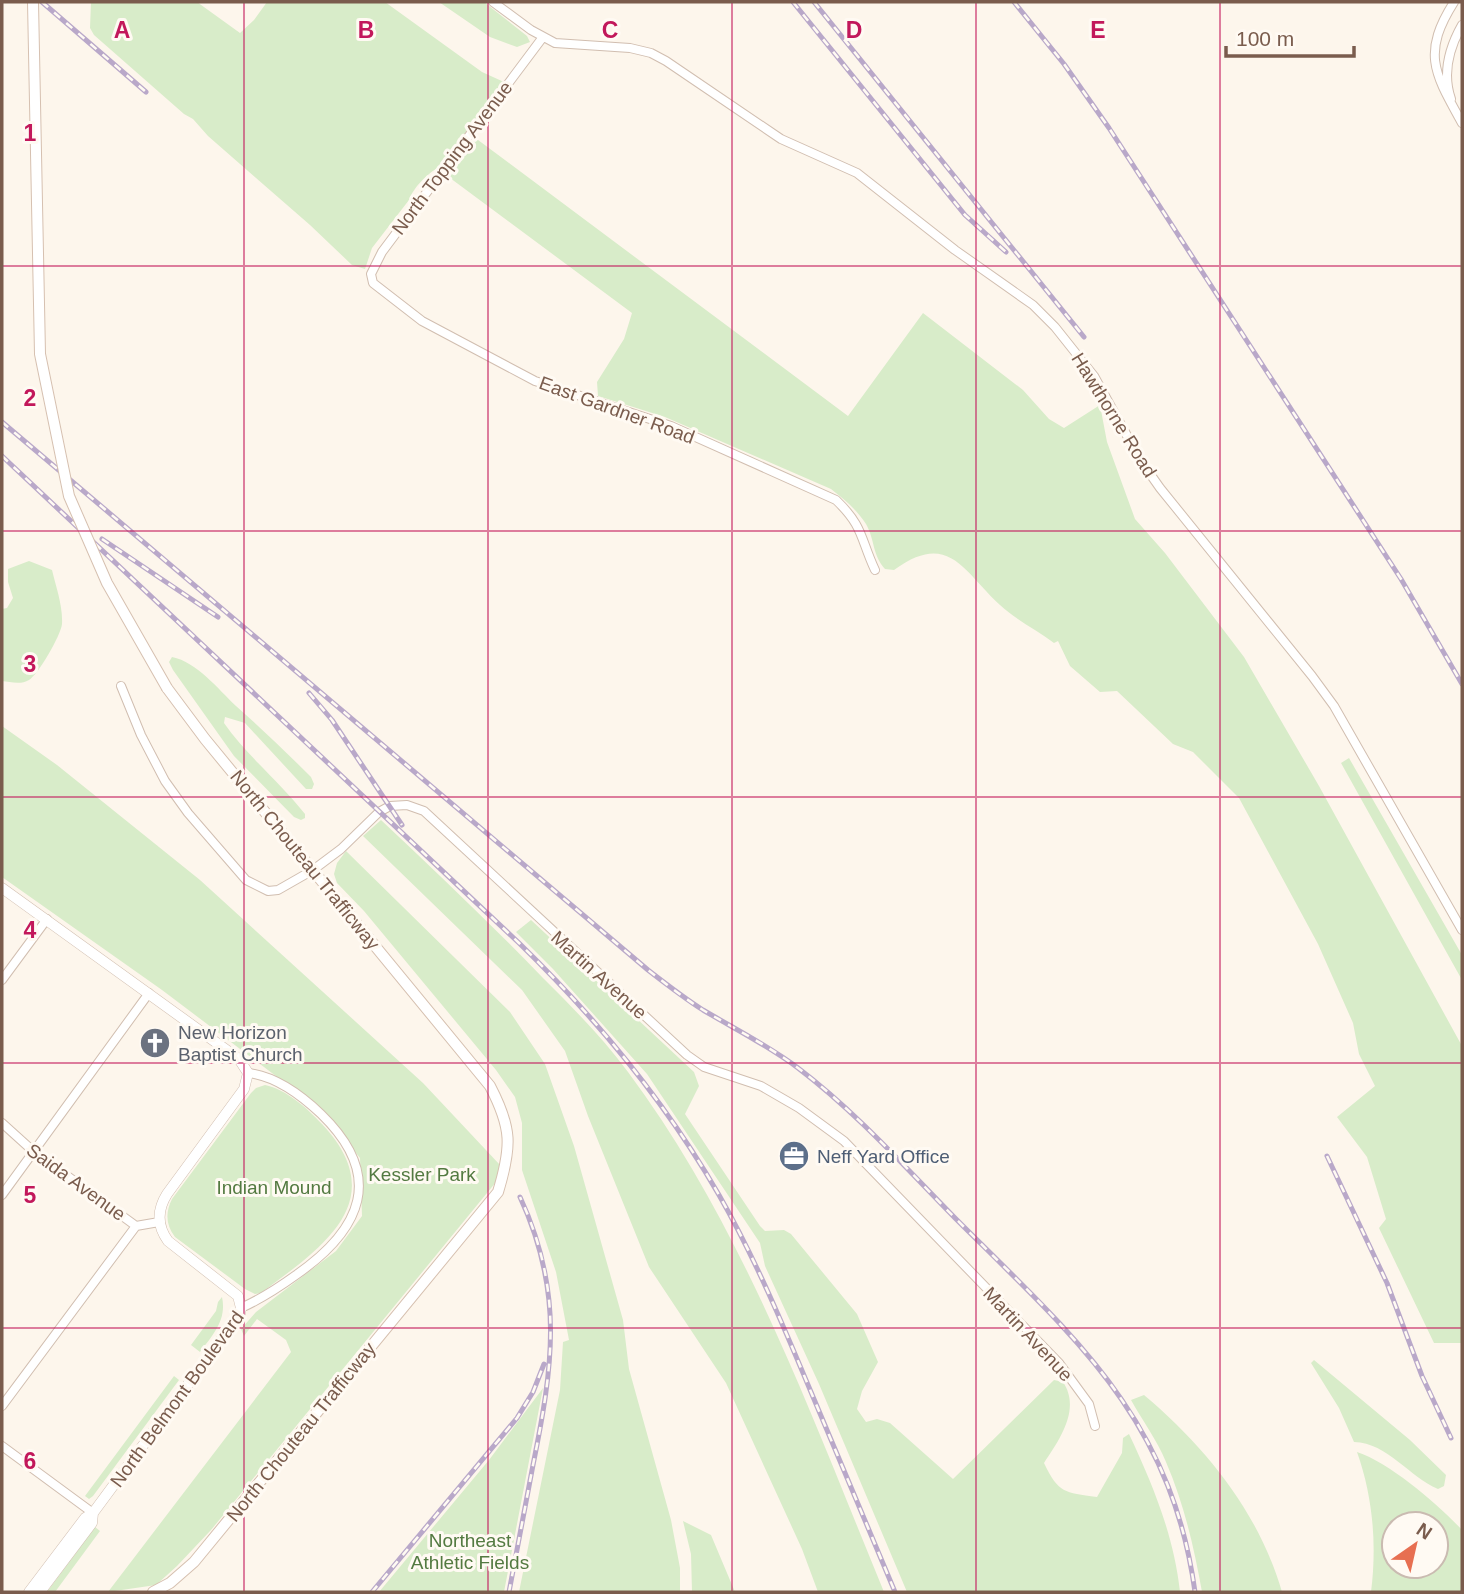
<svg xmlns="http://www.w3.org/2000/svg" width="1464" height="1594" font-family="Helvetica,sans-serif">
	<rect width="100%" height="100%" fill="#fdf6ec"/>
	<path fill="#d8ecc9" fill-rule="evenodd" d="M 91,2 L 197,2 L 240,33 L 254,20 L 267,2 L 385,2 L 482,72 L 504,82 L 439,167 C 428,173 413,188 409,200 L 372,248 L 365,269 L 352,265 L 310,225 L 208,136 L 193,119 L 184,114 L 94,35 L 90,28 Z
		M 439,2 L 484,2 L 527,36 L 530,42 L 517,47 L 490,37 Z
		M 474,137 L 848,416 L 923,313 L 1023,390 L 1049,419 L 1064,428 L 1100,405 L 1107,442 L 1135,519 L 1165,553 L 1244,657 L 1319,786 L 1462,1046 L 1462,1343 L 1434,1343 L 1379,1228 L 1386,1219 L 1367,1157 L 1337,1117 L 1375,1086 L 1359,1054 L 1353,1023 L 1318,944 L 1239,798 L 1193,752 L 1173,744 L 1117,691 L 1100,692 L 1070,666 L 1058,641 L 1054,643 C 1037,630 1016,620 1000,605 C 963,571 949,530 894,570 L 885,569 C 872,554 875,540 866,524 C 857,510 844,499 831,489 L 665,417 L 598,396 L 597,382 L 624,339 L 632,313 L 446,175 Z
		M 29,561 L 52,570 C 56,587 63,606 62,624 C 61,635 38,675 29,680 C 21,685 10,682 2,681 L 2,609 L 7,608 L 13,598 L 8,582 L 8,569 Z
		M 172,657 C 197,662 218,689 236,706 C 262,729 287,753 311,777 L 314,784 L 312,789 L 306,789 L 245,723 L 225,717 L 224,723 C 247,756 280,782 305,814 L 305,818 L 301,820 L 294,817 L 234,756 L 173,670 L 169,662 Z
		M 2,726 L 57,765 L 200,880 L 423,1083 L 500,1165 L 496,1182 L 211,1530 L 177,1566 L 156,1585 L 108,1592 L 291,1352 L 286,1340 L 257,1319 L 244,1336 L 241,1329 L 256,1312 L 336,1251 L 362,1216 L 360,1158 L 321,1110 L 162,990 L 2,877 Z
		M 1349,758 L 1462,955 L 1462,980 L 1341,763 Z
		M 381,820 C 436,872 491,924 543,978 C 573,1008 603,1038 628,1072 C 744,1228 811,1415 884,1592 L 818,1592 L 802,1549 L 726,1383 L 649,1267 L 588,1116 L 565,1051 L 522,990 L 363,836 Z
		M 346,851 L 510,1012 L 545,1064 L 574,1146 L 623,1320 L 629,1369 L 671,1520 L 680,1568 L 680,1592 L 519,1592 L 560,1390 L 563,1342 L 569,1340 L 556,1272 L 522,1170 L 522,1123 L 515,1097 L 496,1070 L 364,911 L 337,883 L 334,874 L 337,863 Z
		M 531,920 L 694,1072 L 699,1086 L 685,1114 L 760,1226 L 765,1231 L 784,1230 L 791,1234 L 857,1314 L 878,1362 L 862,1391 L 857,1409 L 866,1422 L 877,1419 L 890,1423 L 953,1479 L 1054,1380 L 1063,1382 C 1081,1409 1060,1439 1044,1463 C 1059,1494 1064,1492 1097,1497 L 1122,1453 L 1123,1438 L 1129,1434 C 1153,1485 1174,1536 1180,1592 L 907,1592 L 819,1384 L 765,1266 L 760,1243 L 647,1074 L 553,969 L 516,932 Z
		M 265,1085 C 286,1089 308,1109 322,1124 C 394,1201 321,1248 261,1293 L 255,1294 L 245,1289 L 175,1237 C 166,1225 165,1213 172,1199 L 251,1093 L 256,1088 Z
		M 222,1297 C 227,1320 213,1335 200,1352 L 191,1345 L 216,1311 L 218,1302 Z
		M 1314,1360 L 1410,1440 L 1446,1475 L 1444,1486 L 1438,1489 C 1409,1477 1388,1443 1354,1442 L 1339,1408 L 1311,1363 Z
		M 174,1376 L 179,1380 L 93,1496 L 89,1499 L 85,1496 Z
		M 543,1388 L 504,1592 L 379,1592 L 489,1460 Z
		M 1144,1395 C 1207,1448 1259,1513 1282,1592 L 1202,1592 C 1194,1547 1184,1504 1166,1462 C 1157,1440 1142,1420 1131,1400 Z
		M 1357,1452 C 1390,1463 1438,1504 1462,1530 L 1462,1592 L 1371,1592 C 1377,1545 1373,1497 1357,1452 ZM 1394,1524 L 1436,1524 L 1436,1566 L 1394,1566 Z
		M 683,1521 L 711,1535 L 735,1592 L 692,1592 L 691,1554 Z
		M 95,1527 L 100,1531 L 55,1592 L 47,1592 Z"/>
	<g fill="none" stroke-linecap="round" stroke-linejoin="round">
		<g stroke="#d1beb0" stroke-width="10">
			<path id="minor" d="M 493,2 L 531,30 L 555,43 L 630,48 L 651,53 L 666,61 L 781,139 L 857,173 L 955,250 L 1033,305 L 1055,327 L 1094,376 L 1141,461 L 1160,488 L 1312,676 L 1334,706 L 1462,930
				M 1454,2 C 1421,54 1435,74 1462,123
				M 543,37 L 382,252 L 371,274 L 373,283 L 422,321 L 535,381 L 671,426 L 836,500 C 864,527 860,538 875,570
				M 1451,99 C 1442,73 1449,48 1462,25
				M 121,686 L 141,735 L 165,781 L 188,813 L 246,880 L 268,891 L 278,890 L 313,870 L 341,849 L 379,812 L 390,806 L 407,805 L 424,811 L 687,1055 L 704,1067 L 761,1086 L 799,1108 L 844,1141 L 1059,1363 L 1089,1404 L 1095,1426
				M 2,980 L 47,919
				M 2,1123 L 33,1151 L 136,1226 L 159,1222
				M 2,1195 L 149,993
				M 241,1308 C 261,1299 278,1288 296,1275 C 362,1229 385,1176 321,1114 C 301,1095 276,1076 248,1073
				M 2,1406 L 136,1226
				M 2,1446 L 93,1513"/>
		</g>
		<g stroke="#d1beb0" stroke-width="11">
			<path id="tertiary" d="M 2,888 L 239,1059 L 248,1073 L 244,1089 L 167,1194 C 157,1210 157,1226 168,1241 L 238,1296 L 241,1308 L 240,1314 L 93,1513 L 85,1518 L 29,1592
				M 40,1592 L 92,1523 L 93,1513"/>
		</g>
		<g stroke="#d6c0b0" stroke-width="12">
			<path id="secondary" d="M 153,1592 L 170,1583 L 194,1562 L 498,1192 C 512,1146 512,1128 490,1086 L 205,739 L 167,688"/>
		</g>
		<use href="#minor" stroke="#fff" stroke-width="8"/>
		<use href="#tertiary" stroke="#fff" stroke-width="10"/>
		<use href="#secondary" stroke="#fff" stroke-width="10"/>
		<g stroke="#b9a8c9" stroke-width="5">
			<path id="rail" d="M 42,2 L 146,92
				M 793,2 L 965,215 L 1006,252
				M 814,2 L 1084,337
				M 1014,2 L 1064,64 L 1109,128 L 1401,579 L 1462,684
				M 2,422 L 648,970 C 666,984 684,998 703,1010 C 735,1029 769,1046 798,1068 C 856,1112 905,1167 955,1218 C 1073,1336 1171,1417 1195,1592
				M 2,456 L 519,943 C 596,1018 665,1101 719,1195 C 755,1258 783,1325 811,1392 C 839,1459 867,1525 895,1592
				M 102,539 L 218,617
				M 309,693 L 332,720 L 402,825
				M 1327,1156 L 1387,1283 L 1422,1376 L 1451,1438
				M 372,1592 L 517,1418 L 533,1392 L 544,1364
				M 509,1592 C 517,1550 525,1508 533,1465 C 553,1366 564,1292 520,1197"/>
		</g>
		<use href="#rail" stroke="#fffaf3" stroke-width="2.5" stroke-dasharray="8" stroke-linecap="butt"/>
		<g stroke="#d6c0b0" stroke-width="12" stroke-linecap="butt">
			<path id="secondary-bridge" d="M 33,2 L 40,354 L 69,496 L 107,583 L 167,688"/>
		</g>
		<use href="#secondary-bridge" stroke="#fff" stroke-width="10"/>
	</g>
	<path fill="none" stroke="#c2185b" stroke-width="2" stroke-opacity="0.55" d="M 244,2 L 244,1592M 488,2 L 488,1592M 732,2 L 732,1592M 976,2 L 976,1592M 1220,2 L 1220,1592M 2,266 L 1462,266M 2,531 L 1462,531M 2,797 L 1462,797M 2,1063 L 1462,1063M 2,1328 L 1462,1328"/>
	<defs>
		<g id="church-disc" transform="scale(1.575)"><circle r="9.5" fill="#6b7280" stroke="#fffaf3"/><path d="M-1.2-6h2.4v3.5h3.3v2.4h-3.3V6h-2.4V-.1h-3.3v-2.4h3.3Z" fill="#fff"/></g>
		<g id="office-disc" transform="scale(1.575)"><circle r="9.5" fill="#5c6f8a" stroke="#fffaf3"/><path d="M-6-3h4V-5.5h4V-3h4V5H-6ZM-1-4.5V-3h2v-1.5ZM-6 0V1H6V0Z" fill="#fff"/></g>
	</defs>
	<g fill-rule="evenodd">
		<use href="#church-disc" x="155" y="1043"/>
		<use href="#office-disc" x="794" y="1156"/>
	</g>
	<g text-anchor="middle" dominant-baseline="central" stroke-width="6" stroke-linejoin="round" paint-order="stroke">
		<g font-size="19" fill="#7a5c4d" stroke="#fffaf3">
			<text transform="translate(452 158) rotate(-53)">North Topping Avenue</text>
			<text transform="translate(617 410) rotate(20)">East Gardner Road</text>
			<text transform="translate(1114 415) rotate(58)">Hawthorne Road</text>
			<text transform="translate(305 860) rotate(51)">North Chouteau Trafficway</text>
			<text transform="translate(599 975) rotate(42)">Martin Avenue</text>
			<text transform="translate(76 1182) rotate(36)">Saida Avenue</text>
			<text transform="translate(1028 1334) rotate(47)">Martin Avenue</text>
			<text transform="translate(177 1399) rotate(-54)">North Belmont Boulevard</text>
			<text transform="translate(301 1432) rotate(-51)">North Chouteau Trafficway</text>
		</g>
		<g font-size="19" fill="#5b616d" stroke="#fffaf3" text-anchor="start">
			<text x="178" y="1032">New Horizon<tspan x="178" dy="22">Baptist Church</tspan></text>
		</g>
		<g font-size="19" fill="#4e5e75" stroke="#fffaf3" text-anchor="start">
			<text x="817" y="1156">Neff Yard Office</text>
		</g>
		<g font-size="19" fill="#537a41" stroke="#fffaf3">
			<text x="422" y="1174">Kessler Park</text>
			<text x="274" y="1187">Indian Mound</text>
			<text x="470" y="1540">Northeast<tspan x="470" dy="22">Athletic Fields</tspan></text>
		</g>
	</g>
	<g font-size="23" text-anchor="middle" font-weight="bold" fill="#c2185b" stroke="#fffaf3" stroke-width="6" stroke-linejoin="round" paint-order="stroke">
		<text x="122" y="38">A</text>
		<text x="366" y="38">B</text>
		<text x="610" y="38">C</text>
		<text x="854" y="38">D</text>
		<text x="1098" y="38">E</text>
		<text x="30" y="141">1</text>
		<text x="30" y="406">2</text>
		<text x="30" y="672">3</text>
		<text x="30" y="938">4</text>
		<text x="30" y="1203">5</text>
		<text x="30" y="1469">6</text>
	</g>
	<rect width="1464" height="1594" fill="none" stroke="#7a5c4d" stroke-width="7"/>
	<g transform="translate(1415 1545) rotate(34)"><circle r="33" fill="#fffaf3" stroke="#cabbb1" stroke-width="2"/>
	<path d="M0-5L12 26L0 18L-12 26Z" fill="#e76f51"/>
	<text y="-10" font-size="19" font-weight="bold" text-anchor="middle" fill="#7a5c4d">N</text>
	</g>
	<path d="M1226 46v10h128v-10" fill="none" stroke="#7a5c4d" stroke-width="3.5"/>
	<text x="1236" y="46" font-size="21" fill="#7a5c4d" stroke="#fffaf3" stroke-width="5" paint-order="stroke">100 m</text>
</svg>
